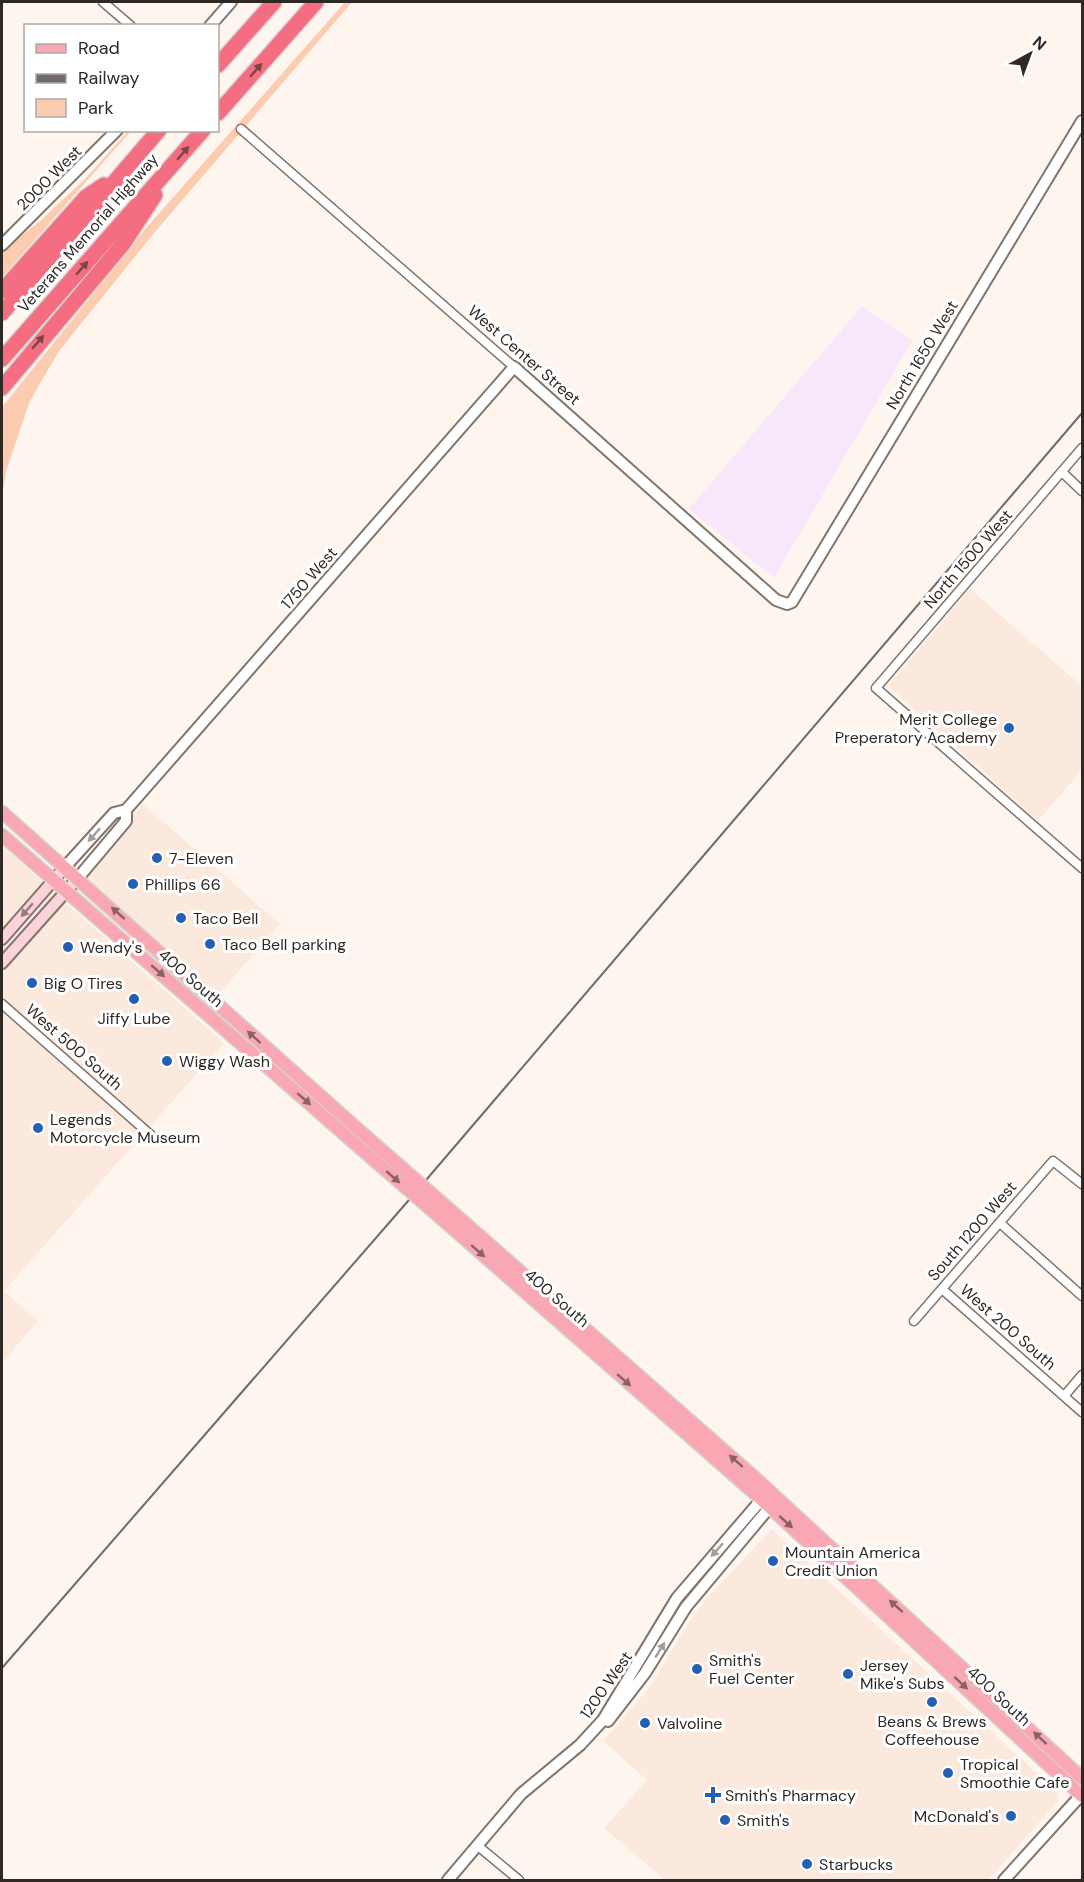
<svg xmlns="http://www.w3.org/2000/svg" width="1084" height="1882" font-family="'DM Sans',sans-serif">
	<rect width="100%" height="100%" fill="#fff5ef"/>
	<path fill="#fce9de" d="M 970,589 L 1082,686 L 1082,770 L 1038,821 L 888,686 Z
		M 143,804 L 280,924 L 218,995 L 87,878 L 87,869 Z
		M 2,846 L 224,1043 L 4,1291 L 38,1321 L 2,1363 Z
		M 772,1529 L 1057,1792 L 1059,1800 L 988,1880 L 665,1880 L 604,1828 L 647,1780 L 603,1741 L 650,1687 L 682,1633 L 707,1598 Z"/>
	<path fill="#f6e7fa" d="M 862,306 L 912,341 L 774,578 L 689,509 Z"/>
	<path fill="#fcccb0" d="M 345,2 L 352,2 L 154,233 L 59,351 L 30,401 L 6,471 L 2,498 L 2,407 L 147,227 Z
		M 128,131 L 131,131 L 2,277 L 2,251 L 40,221 L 85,179 Z"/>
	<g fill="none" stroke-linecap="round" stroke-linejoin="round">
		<g stroke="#83746c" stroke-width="11">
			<path id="minor" d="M 103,2 L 131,26
				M 241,129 L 514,367
				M 1082,448 L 876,688 L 1082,868
				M 1062,472 L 1082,491
				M 2,1004 L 153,1137
				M 1000,1223 L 1082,1296
				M 942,1289 L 1082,1412
				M 914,1321 L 1053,1161 L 1082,1184
				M 1065,1395 L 1082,1375
				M 478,1846 L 519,1880"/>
		</g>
		<g stroke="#83746c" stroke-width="14">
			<path id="tertiary" d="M 210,26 L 231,2
				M 2,245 L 117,130
				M 65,867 L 114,813 L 126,810 L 514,367 L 776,600 L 787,604 L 792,602 L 1082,121
				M 78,878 L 126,821 L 126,810
				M 608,1721 L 645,1673 L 686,1607 L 774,1502
				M 448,1880 L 521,1794 L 580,1745 L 603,1720 L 677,1598 L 767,1493
				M 1004,1880 L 1082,1794"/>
		</g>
		<g stroke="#83746c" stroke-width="14">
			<path id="secondary" d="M 2,939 L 65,867
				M 2,963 L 78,878"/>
		</g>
		<g stroke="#d5d4d4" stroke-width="15">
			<path id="primary" d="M 2,812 L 361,1132
				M 2,835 L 352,1141
				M 441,1202 L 753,1476 L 1082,1778
				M 434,1212 L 761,1499 L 1082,1796"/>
		</g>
		<g stroke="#d5d4d4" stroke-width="18">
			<path id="motorway" d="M 218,65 L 274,2
				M 218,113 L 316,2
				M 2,291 L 86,197 L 104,185
				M 2,313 L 159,130
				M 2,359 L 203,130
				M 2,388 L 123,244 L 155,195"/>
		</g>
		<use href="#minor" stroke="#fff" stroke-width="8"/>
		<use href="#tertiary" stroke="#fff" stroke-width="10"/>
		<use href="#secondary" stroke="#fcd3d9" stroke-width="10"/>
		<use href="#primary" stroke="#f9a7b3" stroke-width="12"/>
		<use href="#motorway" stroke="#f56d81" stroke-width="15"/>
		<path stroke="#716a66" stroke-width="2" d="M 2,1668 L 415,1193 L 1082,413"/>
		<g stroke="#d5d4d4" stroke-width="15" stroke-linecap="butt">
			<path id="primary-bridge" d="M 361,1132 L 441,1202
				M 352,1141 L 434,1212"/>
		</g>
		<use href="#primary-bridge" stroke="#f9a7b3" stroke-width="12"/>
	</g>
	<defs><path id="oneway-solid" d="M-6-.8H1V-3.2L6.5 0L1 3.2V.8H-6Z" transform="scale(1.5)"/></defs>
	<g fill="#7e444a">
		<use href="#oneway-solid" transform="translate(256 70) rotate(-49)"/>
		<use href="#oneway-solid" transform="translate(183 153) rotate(-49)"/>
		<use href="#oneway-solid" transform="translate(82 268) rotate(-49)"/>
		<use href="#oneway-solid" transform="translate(38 342) rotate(-49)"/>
	</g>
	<g fill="#a19f9d">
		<use href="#oneway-solid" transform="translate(94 835) rotate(132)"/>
		<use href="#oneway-solid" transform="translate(717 1550) rotate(131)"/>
		<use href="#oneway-solid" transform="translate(660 1650) rotate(-58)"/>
	</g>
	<use fill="#967e80" href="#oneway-solid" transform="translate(27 910) rotate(131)"/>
	<g fill="#8a6265">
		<use href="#oneway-solid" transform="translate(118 913) rotate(-138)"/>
		<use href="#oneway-solid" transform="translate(158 971) rotate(41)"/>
		<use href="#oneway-solid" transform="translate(254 1037) rotate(-138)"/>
		<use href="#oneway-solid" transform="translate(304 1099) rotate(41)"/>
		<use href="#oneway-solid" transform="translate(393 1177) rotate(41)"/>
		<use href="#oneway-solid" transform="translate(478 1251) rotate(41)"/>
		<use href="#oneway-solid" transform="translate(624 1380) rotate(41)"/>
		<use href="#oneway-solid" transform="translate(736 1461) rotate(-139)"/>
		<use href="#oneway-solid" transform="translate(786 1522) rotate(42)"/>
		<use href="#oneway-solid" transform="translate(896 1606) rotate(-138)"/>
		<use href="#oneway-solid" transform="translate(961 1683) rotate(43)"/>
		<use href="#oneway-solid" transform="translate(1040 1738) rotate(-137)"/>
	</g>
	<g fill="#2260b2" stroke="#fff" stroke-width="2">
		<circle cx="1009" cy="728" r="6"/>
		<circle cx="157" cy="858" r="6"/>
		<circle cx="133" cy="884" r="6"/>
		<circle cx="181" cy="918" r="6"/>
		<circle cx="210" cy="944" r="6"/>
		<circle cx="68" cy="947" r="6"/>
		<circle cx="32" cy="983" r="6"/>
		<circle cx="134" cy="999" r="6"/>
		<circle cx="167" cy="1061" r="6"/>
		<circle cx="38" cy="1128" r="6"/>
		<circle cx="773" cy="1561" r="6"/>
		<circle cx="697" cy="1669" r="6"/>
		<circle cx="848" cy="1674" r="6"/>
		<circle cx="932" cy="1702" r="6"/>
		<circle cx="645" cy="1723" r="6"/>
		<circle cx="948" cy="1773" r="6"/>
		<path d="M710 1786h6v6h6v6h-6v6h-6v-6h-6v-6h6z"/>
		<circle cx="1011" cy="1816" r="6"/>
		<circle cx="725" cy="1820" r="6"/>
		<circle cx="807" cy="1864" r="6"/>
	</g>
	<g text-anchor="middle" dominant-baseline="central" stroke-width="6" stroke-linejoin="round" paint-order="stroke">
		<g font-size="16" fill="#2f2926" stroke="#fff">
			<text transform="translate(49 178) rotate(-45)">2000 West</text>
			<text transform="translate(88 233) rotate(-49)">Veterans Memorial Highway</text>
			<text transform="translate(524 355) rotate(41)">West Center Street</text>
			<text transform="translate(922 355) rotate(-59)">North 1650 West</text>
			<text transform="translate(968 559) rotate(-49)">North 1500 West</text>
			<text transform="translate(309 578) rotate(-49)">1750 West</text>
			<text transform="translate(191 978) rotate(41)">400 South</text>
			<text transform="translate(74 1047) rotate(41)">West 500 South</text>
			<text transform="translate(972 1231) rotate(-49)">South 1200 West</text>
			<text transform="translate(557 1298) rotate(41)">400 South</text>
			<text transform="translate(1008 1327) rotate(41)">West 200 South</text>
			<text transform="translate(606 1685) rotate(-55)">1200 West</text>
			<text transform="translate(999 1696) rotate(43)">400 South</text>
		</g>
		<g font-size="16" fill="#2f2926" stroke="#fff" text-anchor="start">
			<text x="997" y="719" text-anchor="end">Merit College<tspan x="997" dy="18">Preperatory Academy</tspan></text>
			<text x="169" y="858">7-Eleven</text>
			<text x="145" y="884">Phillips 66</text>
			<text x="193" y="918">Taco Bell</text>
			<text x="222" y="944">Taco Bell parking</text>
			<text x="80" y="947">Wendy's</text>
			<text x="44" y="983">Big O Tires</text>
			<text x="134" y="1018" text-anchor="middle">Jiffy Lube</text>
			<text x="179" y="1061">Wiggy Wash</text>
			<text x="50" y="1119">Legends<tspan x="50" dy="18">Motorcycle Museum</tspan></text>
			<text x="785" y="1552">Mountain America<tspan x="785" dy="18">Credit Union</tspan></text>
			<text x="709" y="1660">Smith's<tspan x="709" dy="18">Fuel Center</tspan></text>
			<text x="860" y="1665">Jersey<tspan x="860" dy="18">Mike's Subs</tspan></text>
			<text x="932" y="1721" text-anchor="middle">Beans &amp; Brews<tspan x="932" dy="18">Coffeehouse</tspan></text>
			<text x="657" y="1723">Valvoline</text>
			<text x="960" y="1764">Tropical<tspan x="960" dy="18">Smoothie Cafe</tspan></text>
			<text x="725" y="1795">Smith's Pharmacy</text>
			<text x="999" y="1816" text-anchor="end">McDonald's</text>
			<text x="737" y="1820">Smith's</text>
			<text x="819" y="1864">Starbucks</text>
		</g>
	</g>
	<rect width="1084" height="1882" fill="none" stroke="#2f2926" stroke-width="6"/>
	<rect x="24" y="24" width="195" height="108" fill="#ffffff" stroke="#aca9a8" stroke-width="1.5"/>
	<rect x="36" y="44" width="30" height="9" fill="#f9a7b3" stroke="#aca9a8" stroke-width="1.5"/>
	<text x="78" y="54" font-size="18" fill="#2f2926">Road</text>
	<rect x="36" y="74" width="30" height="9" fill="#716a66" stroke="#aca9a8" stroke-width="1.5"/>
	<text x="78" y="84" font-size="18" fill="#2f2926">Railway</text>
	<rect x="36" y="99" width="30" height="18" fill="#fcccb0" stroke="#aca9a8" stroke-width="1.5"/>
	<text x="78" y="114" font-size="18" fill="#2f2926">Park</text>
	<g transform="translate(1030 54) rotate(41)" stroke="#ffffff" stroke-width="4.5" paint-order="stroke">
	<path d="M0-4.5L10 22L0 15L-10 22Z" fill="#2f2926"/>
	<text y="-9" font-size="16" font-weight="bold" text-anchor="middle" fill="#2f2926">N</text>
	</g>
</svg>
